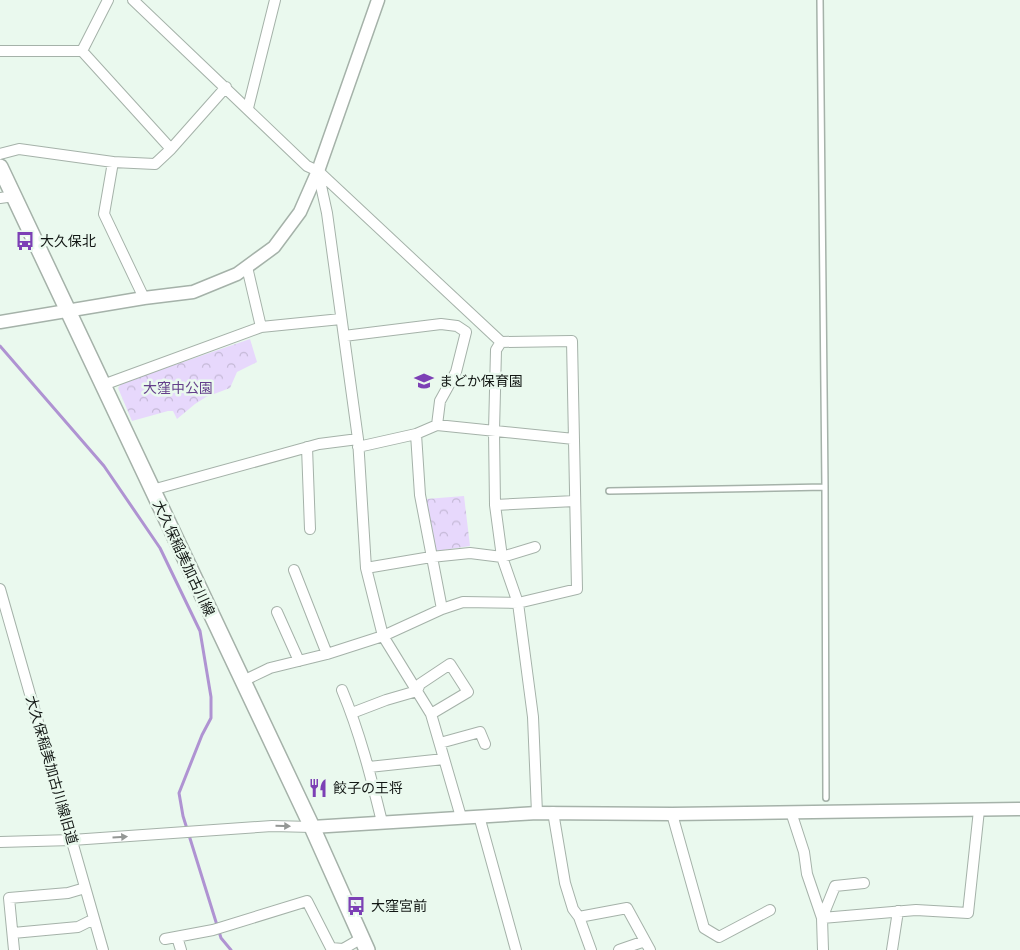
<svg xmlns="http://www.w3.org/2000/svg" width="1020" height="950" font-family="Raleway,'Noto Sans JP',sans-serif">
	<defs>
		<pattern id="park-crowns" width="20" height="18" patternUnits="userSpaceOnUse" patternTransform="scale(1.25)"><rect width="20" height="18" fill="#e7d8fc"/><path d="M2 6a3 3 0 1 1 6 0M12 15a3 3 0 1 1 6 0" fill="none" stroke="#c5b9d7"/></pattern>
	</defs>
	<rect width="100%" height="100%" fill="#eaf9ee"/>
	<path fill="url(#park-crowns)" d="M 250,339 L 257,362 L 237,372 L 230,388 L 206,397 L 195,404 L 177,419 L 173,411 L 168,411 L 132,421 L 118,388 L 122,383 Z
		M 464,496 L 470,546 L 437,551 L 432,548 L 426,499 Z"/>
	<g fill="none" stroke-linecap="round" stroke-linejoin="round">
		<path stroke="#af93d2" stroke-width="3" d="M 0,346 L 104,466 L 160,548 L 200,631 L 211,697 L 211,718 L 202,735 L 179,793 L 183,816 L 221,938 L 231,950"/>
		<g stroke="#a5b2a9" stroke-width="8">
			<path id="service" d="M 820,0 L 825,487 L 826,798
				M 609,491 L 825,487"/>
		</g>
		<g stroke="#a5b2a9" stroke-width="12">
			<path id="minor" d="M 133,0 L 307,166 L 318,171 L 501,342 L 572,341 L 577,589 L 518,603 L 463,602 L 442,609 L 383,636 L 327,654 L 270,668 L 243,681
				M 0,51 L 82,51 L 108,0
				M 82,51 L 171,149
				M 248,108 L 275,0
				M 0,154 L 19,149 L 113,162 L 155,164 L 171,149 L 226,87
				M 113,162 L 104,214 L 144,298
				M 318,172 L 327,213 L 358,439 L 366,568 L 383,636 L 431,714 L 461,817
				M 0,198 L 14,196
				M 261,327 L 341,319
				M 344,336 L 441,324 L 457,326 L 466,332 L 456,372 L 440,401 L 437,425
				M 501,342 L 496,350 L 494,431 L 495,505 L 502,557 L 518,603 L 533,717 L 537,813
				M 103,385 L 261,327 L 247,267
				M 416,434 L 420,495 L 442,609
				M 307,447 L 310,529
				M 358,447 L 416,434 L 437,425 L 574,439
				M 152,490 L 319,444 L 358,439
				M 495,505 L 575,501
				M 366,568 L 431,557 L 470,553 L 502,557 L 535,547
				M 294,570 L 327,654
				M 0,589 L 103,950
				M 277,612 L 299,661
				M 342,690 C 360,733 371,777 382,822
				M 352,713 L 386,700 L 417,691 L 420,684 L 450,664 L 468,692 L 431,714
				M 440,743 L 480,732 L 485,744
				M 369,767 L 444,759
				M 553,812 L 565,883 L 573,909 L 579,917 L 591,950
				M 791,812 L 804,852 L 807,874 L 822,918 L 823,950
				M 672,814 L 704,928 L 719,937 L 770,910
				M 479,816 L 516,950
				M 0,842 L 72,840 L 272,826 L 312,827
				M 864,883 L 835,886 L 822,918 L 916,910 L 968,913 L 979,810
				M 579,917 L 627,908 L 650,950
				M 13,933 L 78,927 L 94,919
				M 177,937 L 181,950
				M 165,939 L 213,930 L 307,901 L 331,948 L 343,949 L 362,938
				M 14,950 L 9,898 L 68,893 L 85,888
				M 619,950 L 645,941
				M 892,950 L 898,911"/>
		</g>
		<g stroke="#a5b2a9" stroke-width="15">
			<path id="tertiary" d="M 0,322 L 144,298 L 193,292 L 237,274 L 274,247 L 300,212 L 318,171 L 378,0
				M 312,827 L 537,813 L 672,814 L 1020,809"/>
		</g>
		<g stroke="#a5b2a9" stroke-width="18">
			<path id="secondary" d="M 0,167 L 312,827 L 367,950"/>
		</g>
		<use href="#service" stroke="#fff" stroke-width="5"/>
		<use href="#minor" stroke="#fff" stroke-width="10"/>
		<use href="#tertiary" stroke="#fff" stroke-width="12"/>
		<use href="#secondary" stroke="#fff" stroke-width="15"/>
	</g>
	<defs><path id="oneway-solid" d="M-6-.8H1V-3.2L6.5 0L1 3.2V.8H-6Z" transform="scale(1.25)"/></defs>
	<g fill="#949795">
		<use href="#oneway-solid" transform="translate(283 826) rotate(2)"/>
		<use href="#oneway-solid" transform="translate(120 837) rotate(-4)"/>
	</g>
	<defs>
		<g id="bus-bare" transform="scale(1.5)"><path d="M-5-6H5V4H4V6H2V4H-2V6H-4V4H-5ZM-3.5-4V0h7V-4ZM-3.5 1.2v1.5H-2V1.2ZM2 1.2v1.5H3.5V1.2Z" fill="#7c40b5" stroke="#eaf9ee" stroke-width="2.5" paint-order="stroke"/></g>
		<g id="school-bare" transform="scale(1.5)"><path d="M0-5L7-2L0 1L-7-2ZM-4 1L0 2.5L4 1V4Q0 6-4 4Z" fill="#7c40b5" stroke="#eaf9ee" stroke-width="2.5" paint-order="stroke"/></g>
		<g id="restaurant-bare" transform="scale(1.5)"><path d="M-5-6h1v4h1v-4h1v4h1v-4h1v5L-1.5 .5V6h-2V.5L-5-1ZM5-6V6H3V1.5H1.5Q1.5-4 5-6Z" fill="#7c40b5" stroke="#eaf9ee" stroke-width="2.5" paint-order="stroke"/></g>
	</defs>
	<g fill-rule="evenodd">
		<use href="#bus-bare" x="25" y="241"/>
		<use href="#school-bare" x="424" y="381"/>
		<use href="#restaurant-bare" x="318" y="788"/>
		<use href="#bus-bare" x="356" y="906"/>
	</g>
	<g text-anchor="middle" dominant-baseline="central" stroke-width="5" stroke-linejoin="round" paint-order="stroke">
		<g font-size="14" fill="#121714" stroke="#eaf9ee" text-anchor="start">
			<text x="40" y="241">大久保北</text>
			<text x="439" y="381">まどか保育園</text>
			<text x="333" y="788">餃子の王将</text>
			<text x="371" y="906">大窪宮前</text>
		</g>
		<g font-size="14" fill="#643f8b" stroke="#eaf9ee">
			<text x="178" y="388">大窪中公園</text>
		</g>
		<g font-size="14" fill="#121714" stroke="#eaf9ee">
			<text transform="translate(184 558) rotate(65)">大久保稲美加古川線</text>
			<text transform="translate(52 770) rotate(74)">大久保稲美加古川線旧道</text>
		</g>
	</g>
</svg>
